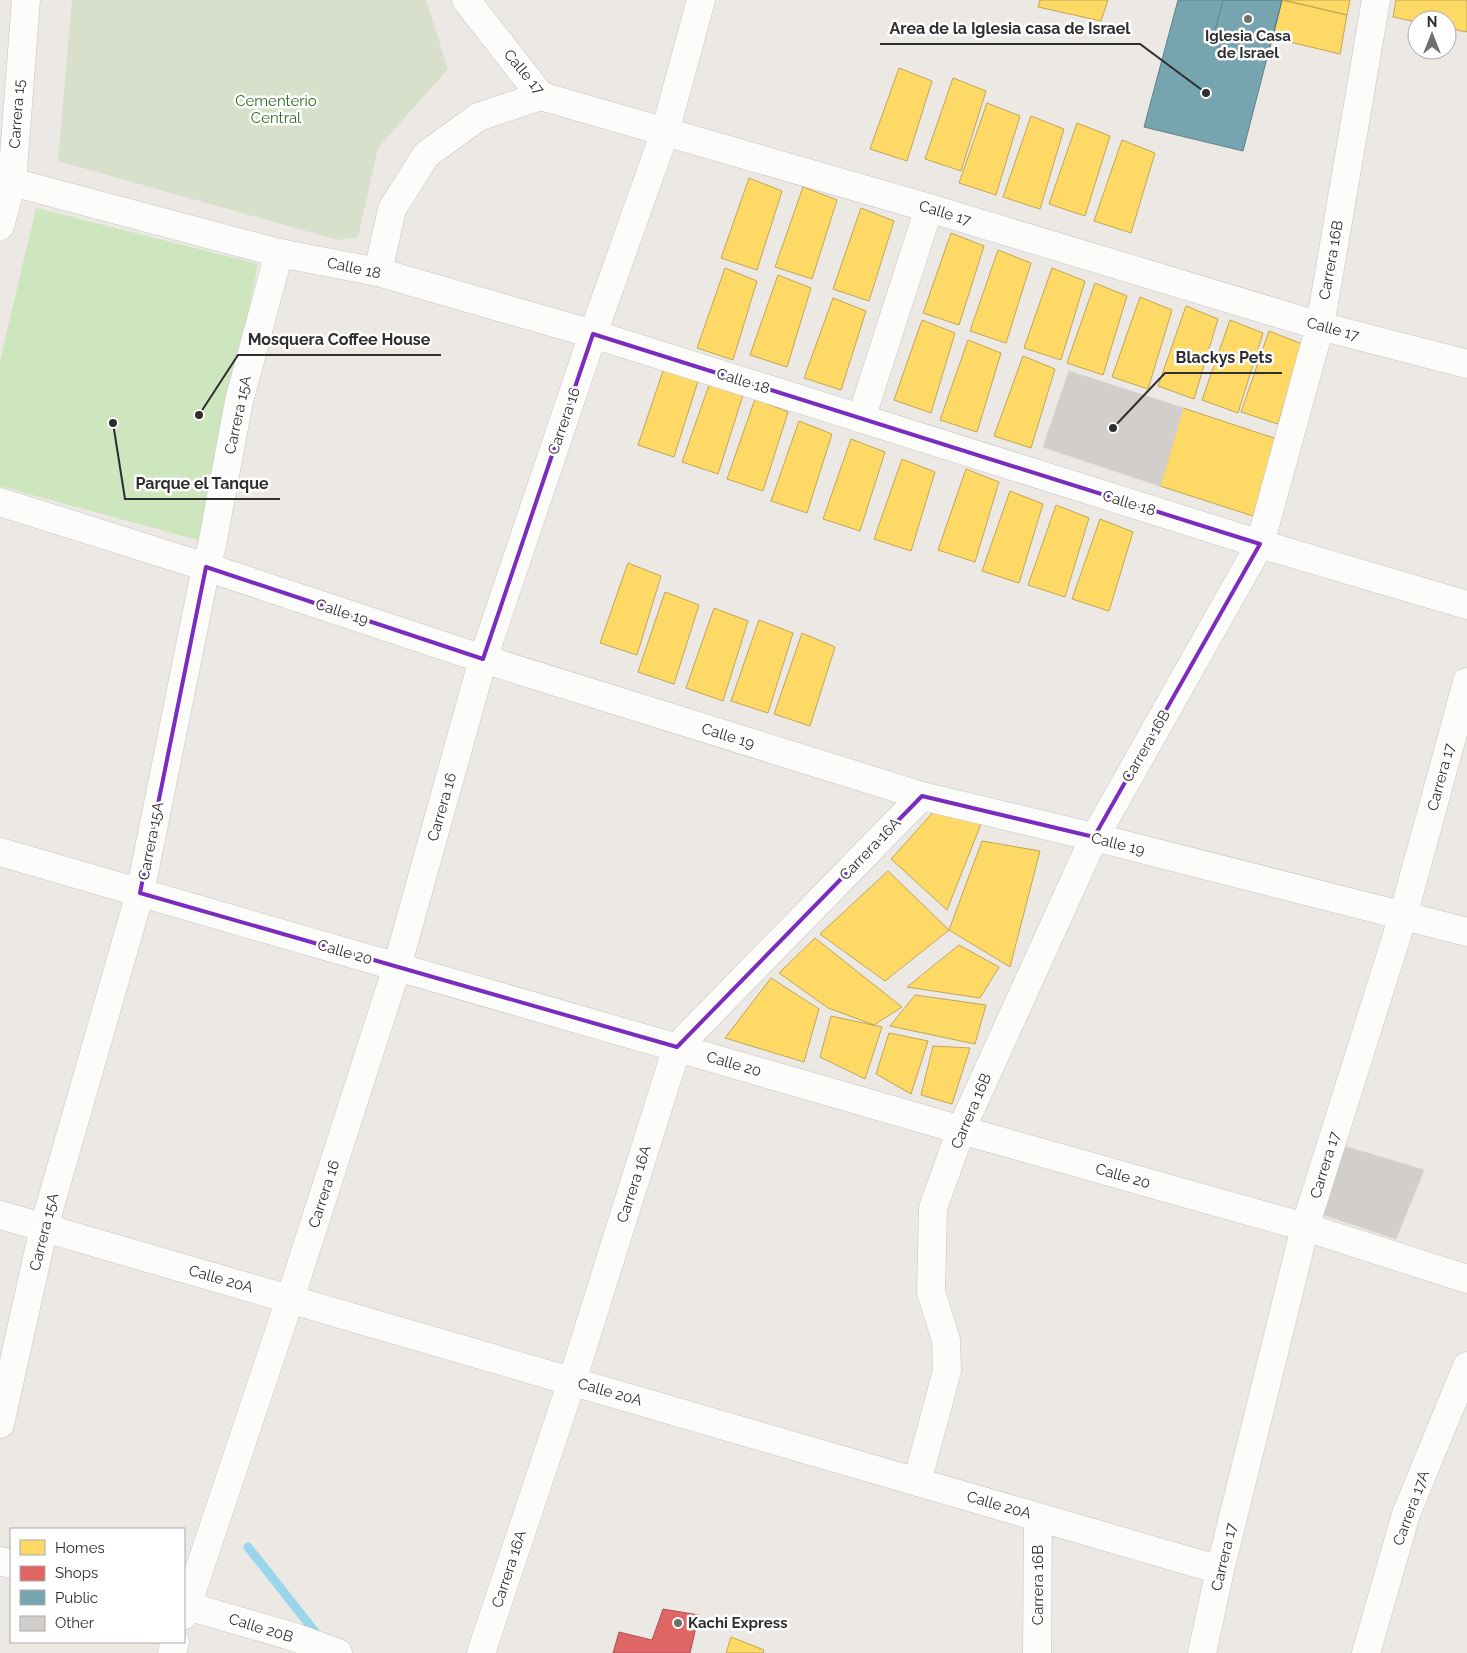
<svg xmlns="http://www.w3.org/2000/svg" width="1467" height="1653" font-family="Raleway,sans-serif">
	<rect width="100%" height="100%" fill="#ece8e4"/>
	<path fill="#cee6be" d="M 36,208 L 258,264 L 201,541 L 0,486 L 0,361 Z"/>
	<path fill="#d8e0cc" d="M 72,0 L 426,0 L 448,69 L 378,148 L 358,237 L 337,240 L 58,161 Z"/>
	<path fill="#ffd966" stroke="#c0a655" d="M 1040,0 L 1108,0 L 1101,21 L 1038,7 Z
		M 1282,0 L 1347,15 L 1340,54 L 1273,38 Z
		M 1284,0 L 1350,0 L 1347,15 Z
		M 1396,0 L 1467,0 L 1467,32 L 1447,28 L 1447,20 L 1417,20 L 1417,22 L 1393,17 Z
		M 899,68 L 932,81 L 907,161 L 870,149 Z
		M 953,78 L 986,91 L 961,171 L 925,159 Z
		M 987,103 L 1020,116 L 996,195 L 959,183 Z
		M 1031,116 L 1064,129 L 1040,209 L 1003,197 Z
		M 1077,123 L 1110,136 L 1085,216 L 1049,204 Z
		M 1122,140 L 1155,153 L 1131,233 L 1094,221 Z
		M 749,178 L 782,191 L 757,270 L 721,258 Z
		M 803,187 L 837,200 L 812,279 L 775,267 Z
		M 861,208 L 894,221 L 869,301 L 833,289 Z
		M 951,233 L 984,246 L 959,325 L 923,313 Z
		M 998,250 L 1031,263 L 1006,343 L 970,331 Z
		M 725,268 L 757,281 L 733,360 L 697,348 Z
		M 1052,268 L 1085,281 L 1061,360 L 1024,348 Z
		M 778,275 L 811,288 L 787,367 L 750,355 Z
		M 1095,283 L 1127,296 L 1103,375 L 1067,363 Z
		M 1140,297 L 1172,310 L 1148,389 L 1112,377 Z
		M 833,298 L 866,311 L 841,390 L 804,378 Z
		M 1186,306 L 1218,319 L 1194,399 L 1158,386 Z
		M 922,320 L 955,333 L 931,413 L 894,400 Z
		M 1230,320 L 1263,333 L 1238,413 L 1202,400 Z
		M 1269,331 L 1302,344 L 1278,424 L 1241,412 Z
		M 968,340 L 1001,353 L 977,432 L 940,420 Z
		M 1023,356 L 1055,369 L 1031,448 L 994,436 Z
		M 665,365 L 699,378 L 674,457 L 638,445 Z
		M 710,382 L 743,395 L 718,474 L 682,462 Z
		M 755,399 L 788,412 L 763,491 L 727,479 Z
		M 1183,408 L 1277,439 L 1253,516 L 1160,486 Z
		M 799,421 L 832,434 L 807,513 L 771,501 Z
		M 851,439 L 885,452 L 860,531 L 823,519 Z
		M 902,459 L 935,472 L 911,551 L 874,539 Z
		M 966,469 L 999,482 L 975,562 L 938,550 Z
		M 1010,491 L 1043,504 L 1019,583 L 982,571 Z
		M 1056,505 L 1089,518 L 1065,597 L 1028,585 Z
		M 1100,519 L 1133,532 L 1109,611 L 1072,599 Z
		M 628,563 L 661,576 L 637,655 L 600,643 Z
		M 665,592 L 699,605 L 674,684 L 638,672 Z
		M 714,608 L 748,621 L 723,701 L 686,688 Z
		M 759,620 L 793,633 L 768,713 L 731,701 Z
		M 802,633 L 835,647 L 810,726 L 774,714 Z
		M 936,809 L 981,824 L 947,910 L 891,859 Z
		M 982,841 L 1040,851 L 1010,967 L 949,930 Z
		M 888,871 L 949,930 L 885,981 L 820,934 Z
		M 815,938 L 902,1007 L 874,1025 L 828,1008 L 779,973 Z
		M 959,945 L 999,967 L 980,998 L 907,987 Z
		M 771,978 L 819,1009 L 804,1062 L 725,1038 Z
		M 915,995 L 986,1005 L 975,1044 L 890,1026 Z
		M 831,1016 L 882,1027 L 865,1079 L 820,1057 Z
		M 889,1033 L 928,1041 L 911,1094 L 876,1074 Z
		M 933,1046 L 970,1048 L 952,1104 L 921,1095 Z
		M 731,1637 L 764,1650 L 763,1653 L 726,1653 Z"/>
	<path fill="#e06666" stroke="#ab5555" d="M 663,1609 L 699,1615 L 690,1653 L 613,1653 L 619,1632 L 652,1640 Z"/>
	<path fill="#76a5af" stroke="#608188" d="M 1178,0 L 1282,0 L 1243,151 L 1144,127 Z
		M 1223,0 L 1282,0 L 1267,59 L 1211,45 Z"/>
	<g fill="none" stroke-linecap="round" stroke-linejoin="round">
		<path stroke="#99d6ec" stroke-width="9" d="M 248,1547 L 319,1637"/>
	</g>
	<path fill="#d1cecb" stroke="#d7d4d0" d="M 1069,371 L 1183,408 L 1160,486 L 1043,447 Z
		M 1344,1146 L 1424,1170 L 1396,1239 L 1318,1213 Z"/>
	<g fill="none" stroke-linecap="round" stroke-linejoin="round">
		<g stroke="#c5c4c5" stroke-width="29">
			<path id="minor" d="M 466,0 L 541,96
				M 378,272 L 593,334 L 1260,544 L 1467,605
				M 861,419 L 929,208
				M 0,502 L 206,567 L 483,659 L 922,796 L 1094,837 L 1467,932
				M 0,852 L 961,1130 L 1305,1227 L 1467,1279
				M 0,1215 L 1220,1570
				M 0,1424 L 44,1227 L 140,893 L 206,567 L 212,545 L 239,401 L 279,253
				M 917,1482 L 947,1371 L 946,1340 L 931,1292 L 933,1208 L 961,1130 L 1091,844 L 1260,544 L 1320,326 L 1376,0
				M 0,1561 L 11,1564
				M 184,1605 L 291,1636 L 338,1653
				M 184,1615 L 290,1299 L 397,967 L 483,659 L 593,334 L 665,132 L 701,0
				M 172,1653 L 175,1642
				M 481,1653 L 572,1381 L 677,1047 L 922,796
				M 1037,1653 L 1038,1517
				M 1202,1653 L 1220,1570 L 1305,1227 L 1403,916 L 1467,682
				M 1366,1653 L 1406,1514 L 1467,1366"/>
		</g>
		<g stroke="#c5c4c5" stroke-width="29">
			<path id="tertiary" d="M 12,182 L 279,253 L 378,272 L 392,209 L 426,155 L 478,117 L 541,96 L 929,208 L 1320,326 L 1467,364
				M 0,226 L 12,182 L 26,0"/>
		</g>
		<use href="#minor" stroke="#fcfcfb" stroke-width="28"/>
		<use href="#tertiary" stroke="#fcfcfb" stroke-width="28"/>
	</g>
	<path fill="none" stroke="#7b2cbf" stroke-width="4" stroke-linejoin="round" d="M 593,334 L 1260,544 L 1094,837 L 922,796 L 677,1047 L 140,893 L 206,567 L 483,659 Z"/>
	<g fill="#706f6e" stroke="#fff" stroke-width="2">
		<circle cx="1248" cy="19" r="5"/>
		<circle cx="678" cy="1623" r="5"/>
	</g>
	<g text-anchor="middle" dominant-baseline="central" stroke-width="5" stroke-linejoin="round" paint-order="stroke">
		<g font-size="15" font-weight="bold" fill="#2e2e2e" stroke="#fff">
			<text x="1248" y="36">Iglesia Casa<tspan x="1248" dy="17">de Israel</tspan></text>
			<text x="688" y="1623" text-anchor="start">Kachi Express</text>
		</g>
		<g font-size="15" fill="#2e2e2e" stroke="#fff">
			<text transform="translate(524 72) rotate(50)">Calle 17</text>
			<text transform="translate(17 114) rotate(-86)">Carrera 15</text>
			<text transform="translate(945 213) rotate(17)">Calle 17</text>
			<text transform="translate(1331 260) rotate(-80)">Carrera 16B</text>
			<text transform="translate(354 268) rotate(12)">Calle 18</text>
			<text transform="translate(1333 329) rotate(15)">Calle 17</text>
			<text transform="translate(743 381) rotate(17)">Calle 18</text>
			<text transform="translate(238 415) rotate(-78)">Carrera 15A</text>
			<text transform="translate(564 421) rotate(-71)">Carrera 16</text>
			<text transform="translate(1129 503) rotate(17)">Calle 18</text>
			<text transform="translate(342 612) rotate(18)">Calle 19</text>
			<text transform="translate(728 736) rotate(17)">Calle 19</text>
			<text transform="translate(1146 746) rotate(-60)">Carrera 16B</text>
			<text transform="translate(1441 777) rotate(-75)">Carrera 17</text>
			<text transform="translate(442 807) rotate(-74)">Carrera 16</text>
			<text transform="translate(151 841) rotate(-79)">Carrera 15A</text>
			<text transform="translate(1118 844) rotate(14)">Calle 19</text>
			<text transform="translate(870 849) rotate(-46)">Carrera 16A</text>
			<text transform="translate(345 952) rotate(16)">Calle 20</text>
			<text transform="translate(734 1064) rotate(16)">Calle 20</text>
			<text transform="translate(971 1111) rotate(-67)">Carrera 16B</text>
			<text transform="translate(1325 1165) rotate(-73)">Carrera 17</text>
			<text transform="translate(1123 1176) rotate(16)">Calle 20</text>
			<text transform="translate(634 1184) rotate(-72)">Carrera 16A</text>
			<text transform="translate(324 1194) rotate(-72)">Carrera 16</text>
			<text transform="translate(44 1232) rotate(-76)">Carrera 15A</text>
			<text transform="translate(221 1279) rotate(16)">Calle 20A</text>
			<text transform="translate(610 1392) rotate(16)">Calle 20A</text>
			<text transform="translate(999 1505) rotate(16)">Calle 20A</text>
			<text transform="translate(1411 1508) rotate(-70)">Carrera 17A</text>
			<text transform="translate(1224 1557) rotate(-77)">Carrera 17</text>
			<text transform="translate(509 1569) rotate(-72)">Carrera 16A</text>
			<text transform="translate(1038 1585) rotate(-90)">Carrera 16B</text>
			<text transform="translate(261 1628) rotate(17)">Calle 20B</text>
		</g>
		<g font-size="15" fill="#2c6e1b" stroke="#fff">
			<text x="276" y="101">Cementerio<tspan x="276" dy="17">Central</tspan></text>
		</g>
	</g>
	<path fill="none" stroke="#2e2e2e" stroke-width="2" d="M1206 93L1140 44H880M199 415L238 355H441M1113 428L1165 373H1282M113 423L125 499H280"/>
	<g fill="#2e2e2e" stroke="#fff" stroke-width="2">
		<circle cx="1206" cy="93" r="5"/>
		<circle cx="199" cy="415" r="5"/>
		<circle cx="1113" cy="428" r="5"/>
		<circle cx="113" cy="423" r="5"/>
	</g>
	<g font-size="16" text-anchor="middle" font-weight="bold" fill="#2e2e2e" stroke="#fff" stroke-width="5" stroke-linejoin="round" paint-order="stroke">
		<text x="1010" y="34">Area de la Iglesia casa de Israel</text>
		<text x="339" y="345">Mosquera Coffee House</text>
		<text x="1224" y="363">Blackys Pets</text>
		<text x="202" y="489">Parque el Tanque</text>
	</g>
	<rect x="10" y="1528" width="175" height="115" fill="#ffffff" stroke="#ababab"/>
	<rect x="20" y="1540" width="25" height="15" fill="#ffd966" stroke="#ababab"/>
	<text x="55" y="1553" font-size="15" fill="#2e2e2e">Homes</text>
	<rect x="20" y="1566" width="25" height="15" fill="#e06666" stroke="#ababab"/>
	<text x="55" y="1578" font-size="15" fill="#2e2e2e">Shops</text>
	<rect x="20" y="1590" width="25" height="15" fill="#76a5af" stroke="#ababab"/>
	<text x="55" y="1603" font-size="15" fill="#2e2e2e">Public</text>
	<rect x="20" y="1616" width="25" height="15" fill="#d1cecb" stroke="#ababab"/>
	<text x="55" y="1628" font-size="15" fill="#2e2e2e">Other</text>
	<g transform="translate(1432 35)"><circle r="24" fill="#ffffff" stroke="#ababab"/>
	<path d="M0-4L9 19L0 12L-9 19Z" fill="#706f6e"/>
	<text y="-8" font-size="14" font-weight="bold" text-anchor="middle" fill="#2e2e2e">N</text>
	</g>
</svg>
